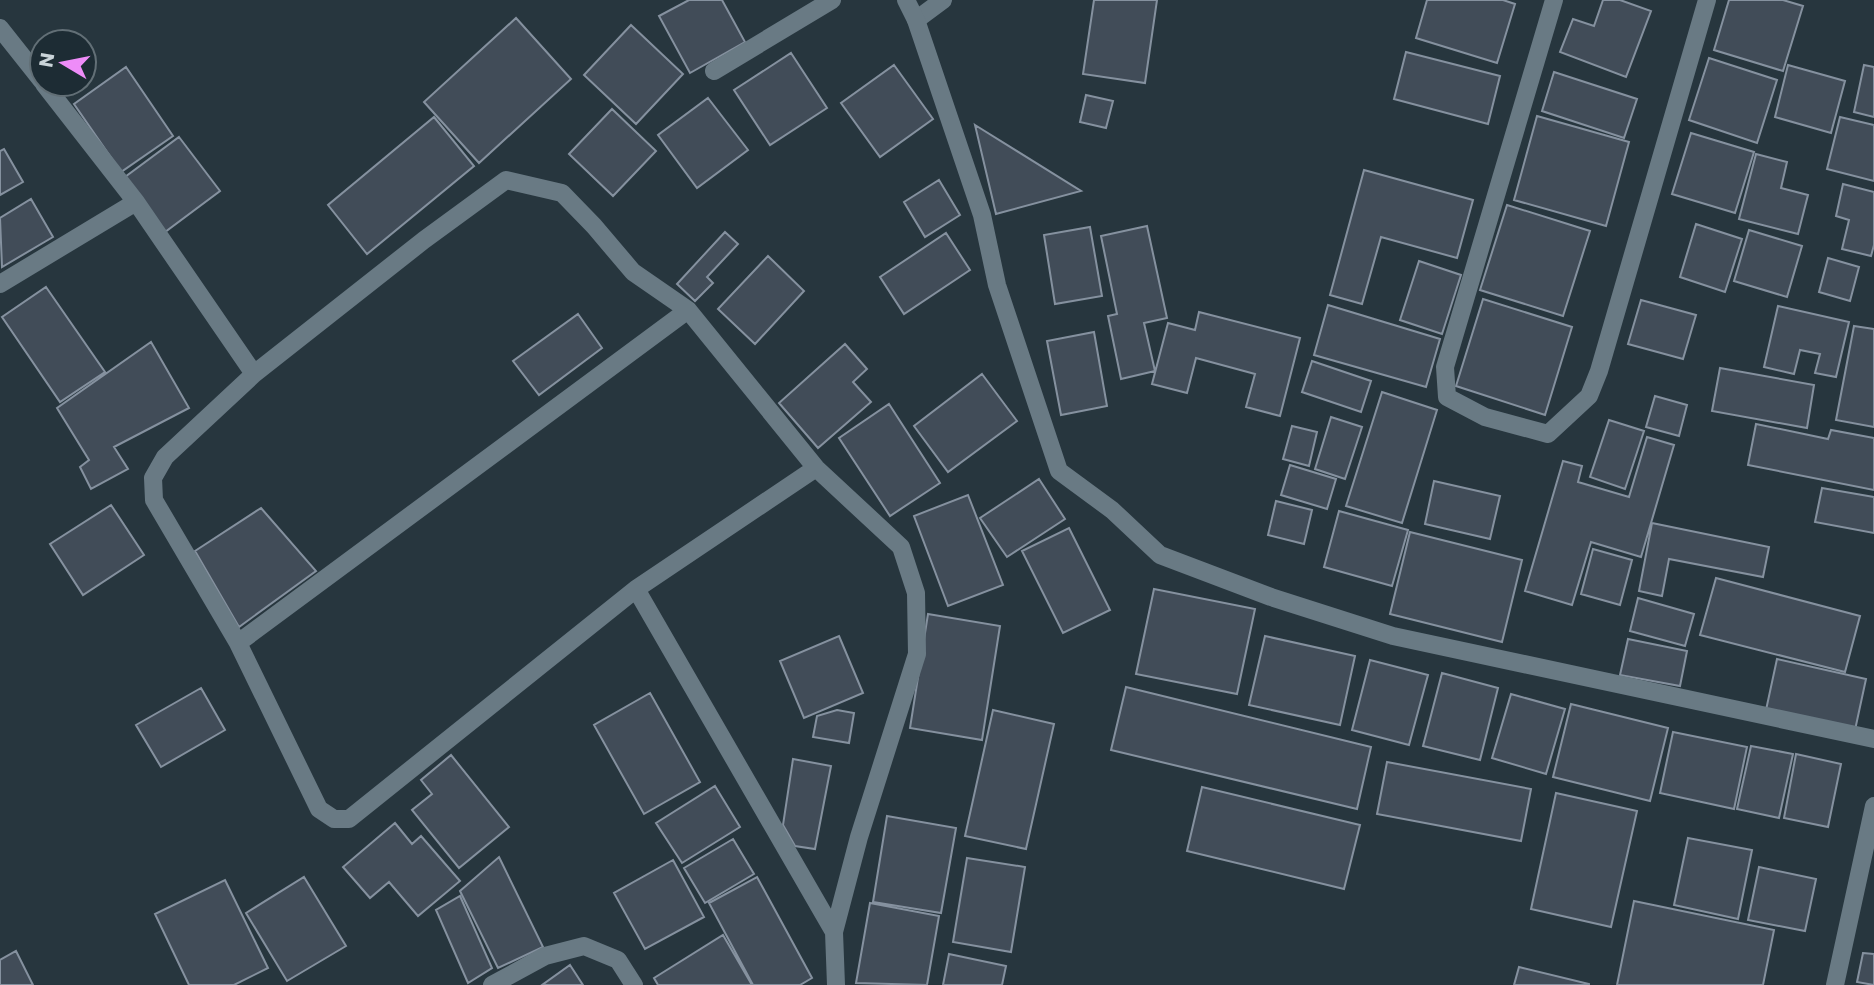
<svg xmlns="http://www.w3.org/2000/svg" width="1874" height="985" font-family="Poppins,sans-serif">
	<rect width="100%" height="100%" fill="#27363e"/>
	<path fill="#414c58" stroke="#85919f" stroke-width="2" d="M 689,0 L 722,0 L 745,42 L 690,73 L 659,16 Z
		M 1094,0 L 1157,0 L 1145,83 L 1083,74 Z
		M 1427,0 L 1503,0 L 1515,4 L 1497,63 L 1416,38 Z
		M 1603,0 L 1620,0 L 1651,11 L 1626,77 L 1560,52 L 1573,19 L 1594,26 Z
		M 1729,0 L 1783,0 L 1803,6 L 1783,71 L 1714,50 Z
		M 516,18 L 571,79 L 479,163 L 424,102 Z
		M 631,25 L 683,74 L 636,124 L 584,75 Z
		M 1406,52 L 1500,76 L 1488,124 L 1394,99 Z
		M 791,53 L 827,108 L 770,145 L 734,90 Z
		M 1709,58 L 1777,80 L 1757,143 L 1689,120 Z
		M 894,65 L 933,119 L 880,157 L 841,103 Z
		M 1788,65 L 1845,81 L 1831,133 L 1775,117 Z
		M 1864,65 L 1874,67 L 1874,117 L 1854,112 Z
		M 126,67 L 173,136 L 121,172 L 74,104 Z
		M 1554,72 L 1637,99 L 1624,138 L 1542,111 Z
		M 1086,95 L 1113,101 L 1106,128 L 1080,122 Z
		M 708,98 L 748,150 L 697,188 L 658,135 Z
		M 612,109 L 656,151 L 613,196 L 569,154 Z
		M 1537,116 L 1629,142 L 1606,226 L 1514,200 Z
		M 434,117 L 474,166 L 367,254 L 328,205 Z
		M 1840,117 L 1874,125 L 1874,181 L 1827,169 Z
		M 975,125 L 1081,191 L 996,214 Z
		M 1691,133 L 1754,152 L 1735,213 L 1672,194 Z
		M 179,137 L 220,191 L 165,232 L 125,177 Z
		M 4,149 L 23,182 L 0,195 L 0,151 Z
		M 1756,154 L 1787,162 L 1781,188 L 1808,195 L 1798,234 L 1739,219 Z
		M 1364,170 L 1473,200 L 1457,258 L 1381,237 L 1362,304 L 1330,295 Z
		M 939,180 L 960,215 L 925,237 L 904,202 Z
		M 1843,184 L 1874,192 L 1874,245 L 1871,256 L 1842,249 L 1849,220 L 1836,216 Z
		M 31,199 L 53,237 L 2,267 L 0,218 Z
		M 1507,205 L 1590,231 L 1563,316 L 1480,290 Z
		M 1696,224 L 1742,239 L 1725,292 L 1680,277 Z
		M 1147,226 L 1167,318 L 1144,323 L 1155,371 L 1121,379 L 1108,316 L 1117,314 L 1101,236 Z
		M 1090,227 L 1102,296 L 1055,304 L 1044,235 Z
		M 1749,230 L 1802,246 L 1787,297 L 1734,281 Z
		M 725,232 L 738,244 L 707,277 L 713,283 L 695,301 L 677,284 Z
		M 946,233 L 970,270 L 904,314 L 880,277 Z
		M 768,256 L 804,291 L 755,344 L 718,309 Z
		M 1828,258 L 1859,267 L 1850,301 L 1819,292 Z
		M 1419,261 L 1461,275 L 1442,334 L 1400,320 Z
		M 46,287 L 105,372 L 60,402 L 2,317 Z
		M 1483,299 L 1572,327 L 1545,415 L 1456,386 Z
		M 1641,300 L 1696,315 L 1683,359 L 1628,344 Z
		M 1328,305 L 1440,339 L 1426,387 L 1314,355 Z
		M 1778,306 L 1849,322 L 1836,377 L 1815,373 L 1820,354 L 1800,350 L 1794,374 L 1764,367 Z
		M 1199,312 L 1300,338 L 1280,416 L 1246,407 L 1255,374 L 1196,358 L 1187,393 L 1152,384 L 1168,323 L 1195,330 Z
		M 578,314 L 602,348 L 539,395 L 513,361 Z
		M 1854,326 L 1874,329 L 1874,427 L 1836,420 Z
		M 1094,332 L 1107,406 L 1061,415 L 1047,341 Z
		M 151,342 L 189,408 L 114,447 L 128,469 L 91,489 L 80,467 L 89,460 L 57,408 Z
		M 845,344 L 867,369 L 853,382 L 871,402 L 818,448 L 779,403 Z
		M 1312,361 L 1371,381 L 1361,412 L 1302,392 Z
		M 1720,368 L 1814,385 L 1807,428 L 1712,411 Z
		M 982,374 L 1017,421 L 948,472 L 914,426 Z
		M 1382,392 L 1437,410 L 1402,523 L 1346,506 Z
		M 1655,396 L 1687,405 L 1679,436 L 1646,427 Z
		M 889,404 L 940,483 L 890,516 L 839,438 Z
		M 1331,417 L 1362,427 L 1345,479 L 1315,469 Z
		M 1609,420 L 1644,431 L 1625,489 L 1590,477 Z
		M 1756,424 L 1828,439 L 1831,430 L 1874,438 L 1874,490 L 1748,465 Z
		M 1292,426 L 1317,432 L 1309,466 L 1283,459 Z
		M 1647,437 L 1674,445 L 1641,557 L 1591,542 L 1572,605 L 1525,591 L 1563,461 L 1582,466 L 1578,482 L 1629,497 Z
		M 1290,465 L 1336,479 L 1327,509 L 1281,495 Z
		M 1039,479 L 1065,519 L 1007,557 L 980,518 Z
		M 1434,481 L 1500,496 L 1490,539 L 1425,524 Z
		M 1822,488 L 1874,497 L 1874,533 L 1815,522 Z
		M 968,495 L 1003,585 L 948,606 L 914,516 Z
		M 1276,501 L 1312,510 L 1304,544 L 1268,535 Z
		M 111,505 L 144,555 L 83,595 L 50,544 Z
		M 261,508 L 316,571 L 239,627 L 195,551 Z
		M 1339,511 L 1408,530 L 1392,586 L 1324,567 Z
		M 1652,523 L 1769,547 L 1763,577 L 1669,559 L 1662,596 L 1639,591 Z
		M 1069,528 L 1110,610 L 1063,633 L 1022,551 Z
		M 1410,532 L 1522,560 L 1502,642 L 1390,614 Z
		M 1593,549 L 1632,560 L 1620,605 L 1581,594 Z
		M 1716,578 L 1860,616 L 1845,672 L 1700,635 Z
		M 1154,589 L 1255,609 L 1237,694 L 1136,674 Z
		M 1638,598 L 1694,614 L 1685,646 L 1630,631 Z
		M 928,614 L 1000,626 L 982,740 L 910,728 Z
		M 839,636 L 863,693 L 804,718 L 780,661 Z
		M 1265,636 L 1355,656 L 1340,725 L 1249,705 Z
		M 1628,639 L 1687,651 L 1680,686 L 1620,675 Z
		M 1777,659 L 1866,679 L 1855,730 L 1766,710 Z
		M 1370,660 L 1428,675 L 1409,745 L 1352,730 Z
		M 1442,673 L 1498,688 L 1480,760 L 1423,746 Z
		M 1126,687 L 1371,747 L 1357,809 L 1111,750 Z
		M 201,688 L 225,730 L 161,767 L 136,725 Z
		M 650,693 L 700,782 L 644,814 L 594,725 Z
		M 1511,694 L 1565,709 L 1546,774 L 1492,758 Z
		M 1571,704 L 1668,728 L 1650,801 L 1553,777 Z
		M 837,710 L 854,713 L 849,743 L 813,737 L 817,716 Z
		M 993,710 L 1054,724 L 1026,849 L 965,836 Z
		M 1673,732 L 1747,747 L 1734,809 L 1660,793 Z
		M 1751,746 L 1793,754 L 1779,818 L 1737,809 Z
		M 1796,754 L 1841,764 L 1828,827 L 1784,818 Z
		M 451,755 L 509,827 L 459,868 L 412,810 L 432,794 L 421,780 Z
		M 793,759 L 831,766 L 815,849 L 795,846 L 783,825 Z
		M 1387,762 L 1531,789 L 1521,841 L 1377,814 Z
		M 715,786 L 740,827 L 682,863 L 656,823 Z
		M 1202,787 L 1360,825 L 1344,889 L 1187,851 Z
		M 1556,793 L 1637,811 L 1611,927 L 1531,909 Z
		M 887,816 L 956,828 L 941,913 L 873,902 Z
		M 395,823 L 412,844 L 421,836 L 460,881 L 418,916 L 389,882 L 370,898 L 343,867 Z
		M 1688,838 L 1752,850 L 1738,919 L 1674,905 Z
		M 733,839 L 754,874 L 705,903 L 684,868 Z
		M 499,857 L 543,947 L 498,968 L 460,891 Z
		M 967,858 L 1025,867 L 1011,952 L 953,942 Z
		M 673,860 L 704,917 L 645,949 L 614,893 Z
		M 1759,867 L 1816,879 L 1805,931 L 1748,920 Z
		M 304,877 L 346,946 L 287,981 L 246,913 Z
		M 757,877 L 812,978 L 800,985 L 753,985 L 709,903 Z
		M 225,880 L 268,968 L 234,985 L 189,985 L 155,914 Z
		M 460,896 L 492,968 L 468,983 L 436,910 Z
		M 1634,901 L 1774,930 L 1763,985 L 1617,985 Z
		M 870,903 L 939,916 L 927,985 L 856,983 Z
		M 723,935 L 752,985 L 658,985 L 654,978 Z
		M 16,951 L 33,985 L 0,985 L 0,960 Z
		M 1863,953 L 1874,954 L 1874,985 L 1857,982 Z
		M 949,954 L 1006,966 L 1002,985 L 943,985 Z
		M 570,965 L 583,985 L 542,985 Z
		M 1519,967 L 1589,984 L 1589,985 L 1514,985 Z"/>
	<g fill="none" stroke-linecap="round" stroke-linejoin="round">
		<path stroke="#697a84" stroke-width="18" d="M 916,20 L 943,0"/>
		<path stroke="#697a84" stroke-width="18" d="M 906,0 L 916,20 L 982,215 L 997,285 L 1059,471 L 1112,510 L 1160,555 L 1271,597 L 1393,636 L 1874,739
			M 1554,0 L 1445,367 L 1447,397 L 1485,417 L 1548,434 L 1589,396 L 1599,371 L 1707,0
			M 0,28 L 42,81
			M 714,71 L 832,0
			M 44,84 L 136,202 L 254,374
			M 0,284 L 136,202
			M 816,468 L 636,589 L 349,819 L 334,819 L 319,809 L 238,643 L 154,500 L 153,478 L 165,457 L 254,374 L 424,240 L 506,180 L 562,193 L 594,226 L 633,272 L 688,310 L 816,468 L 901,547 L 916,593 L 917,654 L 859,837 L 834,932 L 836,985
			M 636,589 L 834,932
			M 238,643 L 688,310
			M 492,985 L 545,956 L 584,946 L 618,960 L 634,985"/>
		<path stroke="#697a84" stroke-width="18" d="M 1835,985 L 1874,806"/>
	</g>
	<g transform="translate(63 63) rotate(280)"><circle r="33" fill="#1d2c34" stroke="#626f76" stroke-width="2"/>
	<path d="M0-5L12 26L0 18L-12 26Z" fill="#ee8cf8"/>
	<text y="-10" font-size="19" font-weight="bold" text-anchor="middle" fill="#cad4d9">N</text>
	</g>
</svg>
